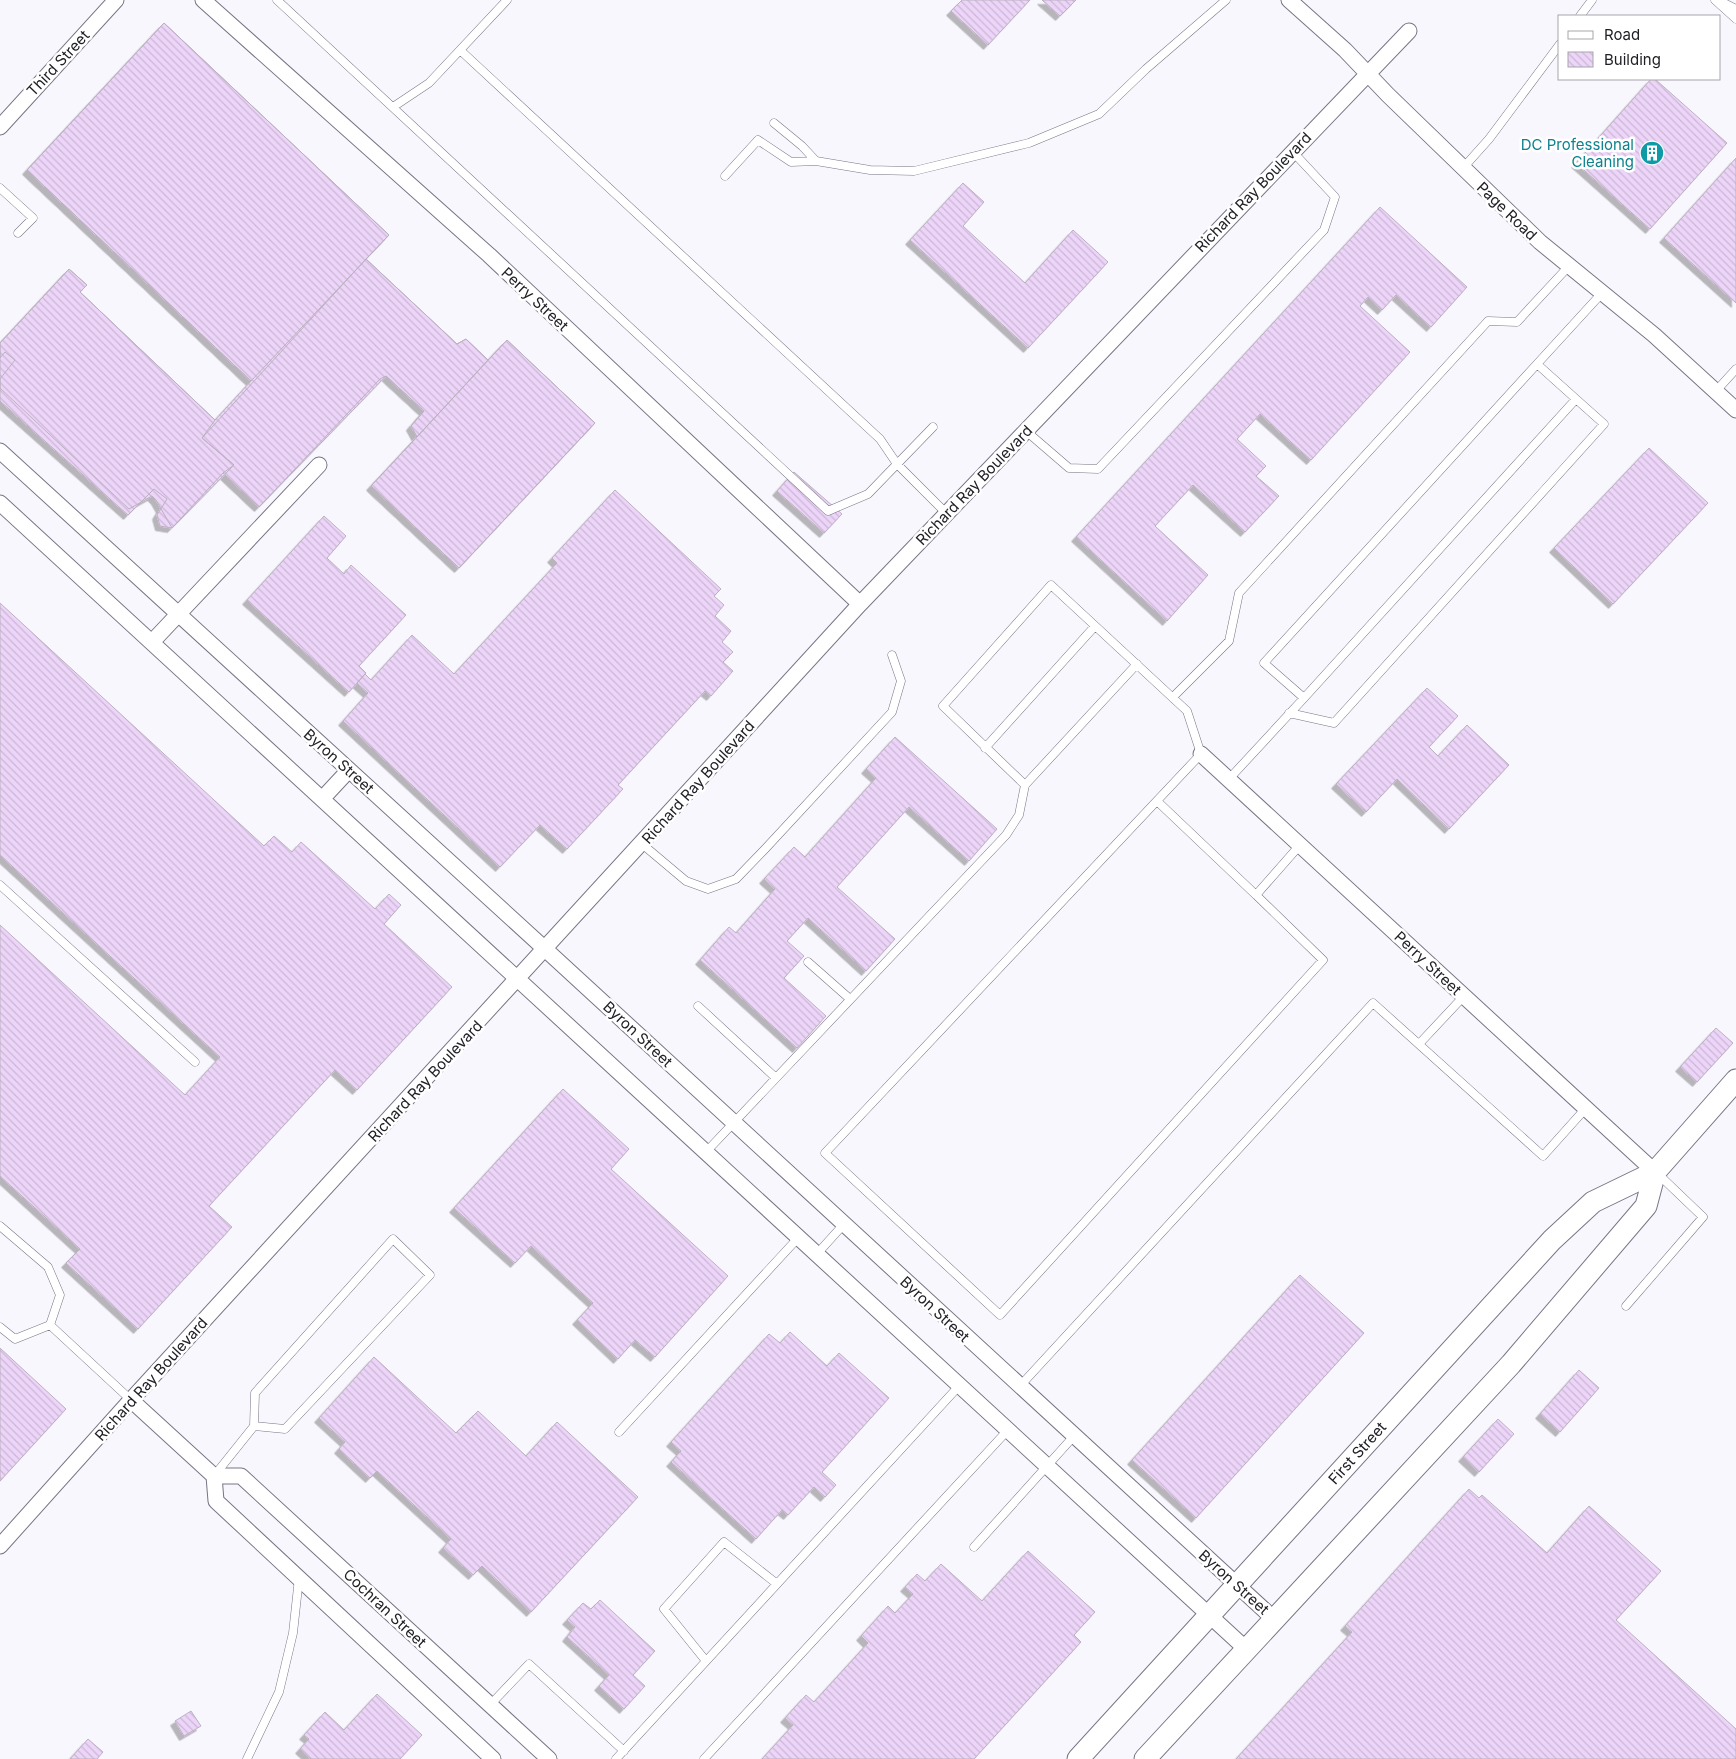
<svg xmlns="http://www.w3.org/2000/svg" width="1736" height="1759" font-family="Inter,sans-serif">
	<defs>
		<pattern id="building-back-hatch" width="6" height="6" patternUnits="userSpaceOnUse" patternTransform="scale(1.25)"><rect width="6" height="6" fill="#edd5f9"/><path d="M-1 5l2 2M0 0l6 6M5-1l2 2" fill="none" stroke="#cbb7d5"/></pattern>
		<filter id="shadow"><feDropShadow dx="-4.5" dy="4.5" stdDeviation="0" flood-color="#0004"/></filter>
	</defs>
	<rect width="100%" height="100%" fill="#f9f7fe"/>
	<path fill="url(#building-back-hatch)" stroke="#bbb1c1" filter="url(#shadow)" d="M 962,0 L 1030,0 L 988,45 L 951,11 Z
		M 1042,0 L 1076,0 L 1060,16 Z
		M 164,23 L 389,235 L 366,259 L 457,344 L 466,339 L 488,360 L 507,340 L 595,423 L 459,568 L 371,486 L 417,437 L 411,426 L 424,411 L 386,376 L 380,379 L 259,507 L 223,473 L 172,528 L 156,500 L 152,496 L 129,509 L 0,388 L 0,343 L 69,269 L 87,285 L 80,292 L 215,420 L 251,381 L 27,170 Z
		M 164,23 L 389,235 L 251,381 L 27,170 Z
		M 1651,79 L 1655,79 L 1727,143 L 1650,229 L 1576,163 Z
		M 1736,158 L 1736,303 L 1664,238 Z
		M 963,183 L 984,202 L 963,226 L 1025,283 L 1073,230 L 1108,262 L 1028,348 L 910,240 Z
		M 1380,207 L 1467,287 L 1431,327 L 1396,295 L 1382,310 L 1368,297 L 1360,306 L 1410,352 L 1311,460 L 1260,414 L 1237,439 L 1266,466 L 1256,476 L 1279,496 L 1245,532 L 1193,485 L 1155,526 L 1208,575 L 1167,621 L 1076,537 Z
		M 366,259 L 457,344 L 466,339 L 488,360 L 417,437 L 411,426 L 424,411 L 386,376 L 259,507 L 223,473 L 234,465 L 202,438 Z
		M 69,269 L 87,285 L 80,292 L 215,420 L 202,438 L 234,465 L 172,528 L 160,526 L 157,515 L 167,499 L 154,489 L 128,515 L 0,401 L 0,379 L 15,360 L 5,352 L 0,358 L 0,343 Z
		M 507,340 L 595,423 L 459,568 L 371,486 Z
		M 1649,448 L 1708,503 L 1613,604 L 1554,548 Z
		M 794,472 L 842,514 L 824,533 L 777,491 Z
		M 615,490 L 721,589 L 714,596 L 724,605 L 715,616 L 731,631 L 722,642 L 733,652 L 723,662 L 733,671 L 711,696 L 705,691 L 618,785 L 623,789 L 567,849 L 540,825 L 500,867 L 343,721 L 368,693 L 357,683 L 365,674 L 371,680 L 412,635 L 454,674 L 557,563 L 552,558 Z
		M 324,516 L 346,536 L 327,558 L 344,574 L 351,565 L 406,615 L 359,666 L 366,673 L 349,692 L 247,600 Z
		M 0,603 L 264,846 L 274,836 L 292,852 L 301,842 L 375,909 L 389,894 L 401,905 L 384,924 L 452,987 L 357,1090 L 335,1070 L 209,1206 L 232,1227 L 138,1329 L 66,1263 L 80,1249 L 0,1176 L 0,925 L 185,1095 L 220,1057 L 0,855 Z
		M 1427,688 L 1458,716 L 1429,747 L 1438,756 L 1467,725 L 1509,765 L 1449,829 L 1397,779 L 1366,812 L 1336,784 Z
		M 895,737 L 997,829 L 969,861 L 909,807 L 837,887 L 895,939 L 866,971 L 808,918 L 787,941 L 804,956 L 784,978 L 826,1016 L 797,1048 L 700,960 L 729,927 L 736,933 L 775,889 L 764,879 L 794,847 L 805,857 L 876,778 L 866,769 Z
		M 1716,1028 L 1733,1043 L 1697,1082 L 1680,1067 Z
		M 563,1089 L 629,1149 L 611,1169 L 728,1276 L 655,1357 L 635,1340 L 618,1359 L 577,1320 L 593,1303 L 531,1246 L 515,1263 L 454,1208 Z
		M 1300,1275 L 1364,1333 L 1196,1518 L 1132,1460 Z
		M 790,1332 L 827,1366 L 839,1353 L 889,1398 L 822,1472 L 836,1485 L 825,1497 L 814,1487 L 788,1515 L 782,1510 L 756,1539 L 671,1462 L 681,1451 L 671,1442 L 769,1334 L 780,1343 Z
		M 0,1348 L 66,1409 L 0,1481 Z
		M 374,1357 L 456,1433 L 478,1411 L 526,1456 L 557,1422 L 638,1497 L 531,1612 L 482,1566 L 473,1575 L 443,1548 L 451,1539 L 377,1471 L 370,1478 L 339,1449 L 345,1442 L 319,1418 Z
		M 1579,1370 L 1599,1388 L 1560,1432 L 1540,1414 Z
		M 1498,1419 L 1514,1434 L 1479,1472 L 1463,1457 Z
		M 1469,1489 L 1479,1498 L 1482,1495 L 1547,1553 L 1589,1506 L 1661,1571 L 1616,1620 L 1736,1729 L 1736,1759 L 1236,1759 L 1352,1632 L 1345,1626 Z
		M 1028,1551 L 1095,1612 L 1074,1635 L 1081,1642 L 974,1759 L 762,1759 L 793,1725 L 785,1718 L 806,1695 L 814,1702 L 868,1643 L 861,1636 L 888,1606 L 895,1613 L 913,1594 L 905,1587 L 917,1574 L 925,1581 L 941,1564 L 982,1601 Z
		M 600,1600 L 655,1651 L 633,1675 L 645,1686 L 624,1709 L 599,1686 L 609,1675 L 567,1637 L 575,1627 L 567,1620 L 583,1603 L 591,1609 Z
		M 377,1694 L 422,1735 L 400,1759 L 311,1759 L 300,1749 L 309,1739 L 304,1735 L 325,1712 L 344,1730 Z
		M 191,1711 L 201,1726 L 184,1736 L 175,1721 Z
		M 88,1739 L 103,1752 L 97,1759 L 70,1759 Z"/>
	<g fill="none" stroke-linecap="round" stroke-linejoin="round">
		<g stroke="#7a7585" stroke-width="9">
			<path id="lane" d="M 277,0 L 828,511 L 868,494 L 933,427
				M 1715,0 L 1736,19
				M 1720,1 L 1736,9
				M 1580,16 L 1592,0
				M 460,50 L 880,439 L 897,464 L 947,514
				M 393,107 L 429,83 L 507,0
				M 774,123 L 802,146 L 816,161
				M 1463,168 L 1489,139 L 1560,44
				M 725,176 L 758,140 L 791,162 L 816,161 L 870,170 L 914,171 L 1029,143 L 1099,114 L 1146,69 L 1226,0
				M 0,188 L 33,218 L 18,233
				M 1716,391 L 1736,369
				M 1576,399 L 1537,364 L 1602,293
				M 1026,431 L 1069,468 L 1098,469 L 1324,230 L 1335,197 L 1292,151
				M 1137,664 L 1025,785 L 943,706 L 1051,585 L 1187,711 L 1201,754 L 825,1153 L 1000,1315 L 1323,960 L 1256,895 L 1300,845
				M 1173,697 L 1229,641 L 1239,593 L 1488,321 L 1517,322 L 1569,266
				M 1304,698 L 1264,663 L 1537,364
				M 985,748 L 1095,626
				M 1229,779 L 1304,698 L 1576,399 L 1604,424 L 1334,723 L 1289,713
				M 1157,801 L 1256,895
				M 642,844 L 686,881 L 708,889 L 736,879 L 765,849 L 892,712 L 901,681 L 892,655
				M 0,885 L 195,1062
				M 808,962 L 850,999
				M 698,1006 L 776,1078
				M 1419,1044 L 1464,996
				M 706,1152 L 1006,835 L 1019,815 L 1025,785
				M 0,1226 L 48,1267 L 60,1295 L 50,1325
				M 816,1255 L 844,1224
				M 1626,1306 L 1703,1217 L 1657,1173
				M 50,1325 L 131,1400
				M 0,1327 L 15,1339 L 50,1325
				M 1020,1386 L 1373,1003 L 1543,1156 L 1586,1108
				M 619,1432 L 798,1238
				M 214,1476 L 254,1426 L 255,1393 L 393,1239 L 430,1275 L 285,1429 L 254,1426
				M 974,1547 L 1074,1436
				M 706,1661 L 664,1609 L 724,1542 L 777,1584
				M 490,1705 L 529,1664 L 624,1751
				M 247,1759 L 279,1692 L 293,1633 L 299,1578
				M 616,1759 L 959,1386
				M 704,1759 L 1007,1431"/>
		</g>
		<g stroke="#7a7585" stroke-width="17">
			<path id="street" d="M 203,0 L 489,255 L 860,604
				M 1289,0 L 1345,50 L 1388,95 L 1540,242 L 1654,335 L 1736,410
				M 0,127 L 116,0
				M 0,451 L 545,949 L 1274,1619
				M 0,503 L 1246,1649
				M 152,642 L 319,465
				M 1201,754 L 1655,1172
				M 322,799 L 349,770
				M 131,1400 L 214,1476 L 216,1501 L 493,1759
				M 214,1476 L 241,1476 L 549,1759
				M 0,1546 L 131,1400 L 860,604 L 1409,31"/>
		</g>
		<g stroke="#7a7585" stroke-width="23">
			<path id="secondary" d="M 1078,1759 L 1552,1240 L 1593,1202 L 1655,1172 L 1736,1080
				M 1145,1759 L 1511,1364 L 1646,1206 L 1655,1172"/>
		</g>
		<use href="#lane" stroke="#fff" stroke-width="8"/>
		<use href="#street" stroke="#fff" stroke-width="15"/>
		<use href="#secondary" stroke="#fff" stroke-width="21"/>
	</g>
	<defs>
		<g id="building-disc" transform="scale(1.25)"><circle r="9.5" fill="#0f9aa8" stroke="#fff"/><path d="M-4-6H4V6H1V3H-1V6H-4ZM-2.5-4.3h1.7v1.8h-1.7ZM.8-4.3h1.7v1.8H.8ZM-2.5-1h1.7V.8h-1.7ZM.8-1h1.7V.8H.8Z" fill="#fff"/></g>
	</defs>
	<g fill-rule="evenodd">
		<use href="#building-disc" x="1652" y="153"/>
	</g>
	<g text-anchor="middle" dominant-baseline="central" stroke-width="5" stroke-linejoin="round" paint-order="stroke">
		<g font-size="15" fill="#222027" stroke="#fff">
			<text transform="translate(58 63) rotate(-47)">Third Street</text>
			<text transform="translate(1253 192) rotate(-46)">Richard Ray Boulevard</text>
			<text transform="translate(1507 211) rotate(44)">Page Road</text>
			<text transform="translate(535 299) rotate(43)">Perry Street</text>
			<text transform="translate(974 485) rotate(-46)">Richard Ray Boulevard</text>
			<text transform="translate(339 761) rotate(42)">Byron Street</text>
			<text transform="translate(698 782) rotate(-48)">Richard Ray Boulevard</text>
			<text transform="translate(1428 963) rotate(43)">Perry Street</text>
			<text transform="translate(638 1034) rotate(43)">Byron Street</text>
			<text transform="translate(425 1081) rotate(-47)">Richard Ray Boulevard</text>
			<text transform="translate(935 1309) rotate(43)">Byron Street</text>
			<text transform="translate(151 1379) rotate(-48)">Richard Ray Boulevard</text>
			<text transform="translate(1357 1453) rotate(-48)">First Street</text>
			<text transform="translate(1234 1582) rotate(42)">Byron Street</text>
			<text transform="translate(385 1608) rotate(43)">Cochran Street</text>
		</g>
		<g font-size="15" fill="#0d838f" stroke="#fff" text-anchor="end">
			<text x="1634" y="144">DC Professional<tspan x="1634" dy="17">Cleaning</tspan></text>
		</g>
	</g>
	<rect x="1558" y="15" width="162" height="65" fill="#ffffff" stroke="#a7a6a9"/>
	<rect x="1568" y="31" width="25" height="8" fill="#ffffff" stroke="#a7a6a9"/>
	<text x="1604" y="40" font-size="15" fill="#222027">Road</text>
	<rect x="1568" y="52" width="25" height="15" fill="url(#building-back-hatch)" stroke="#a7a6a9"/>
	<text x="1604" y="65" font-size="15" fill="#222027">Building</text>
</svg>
